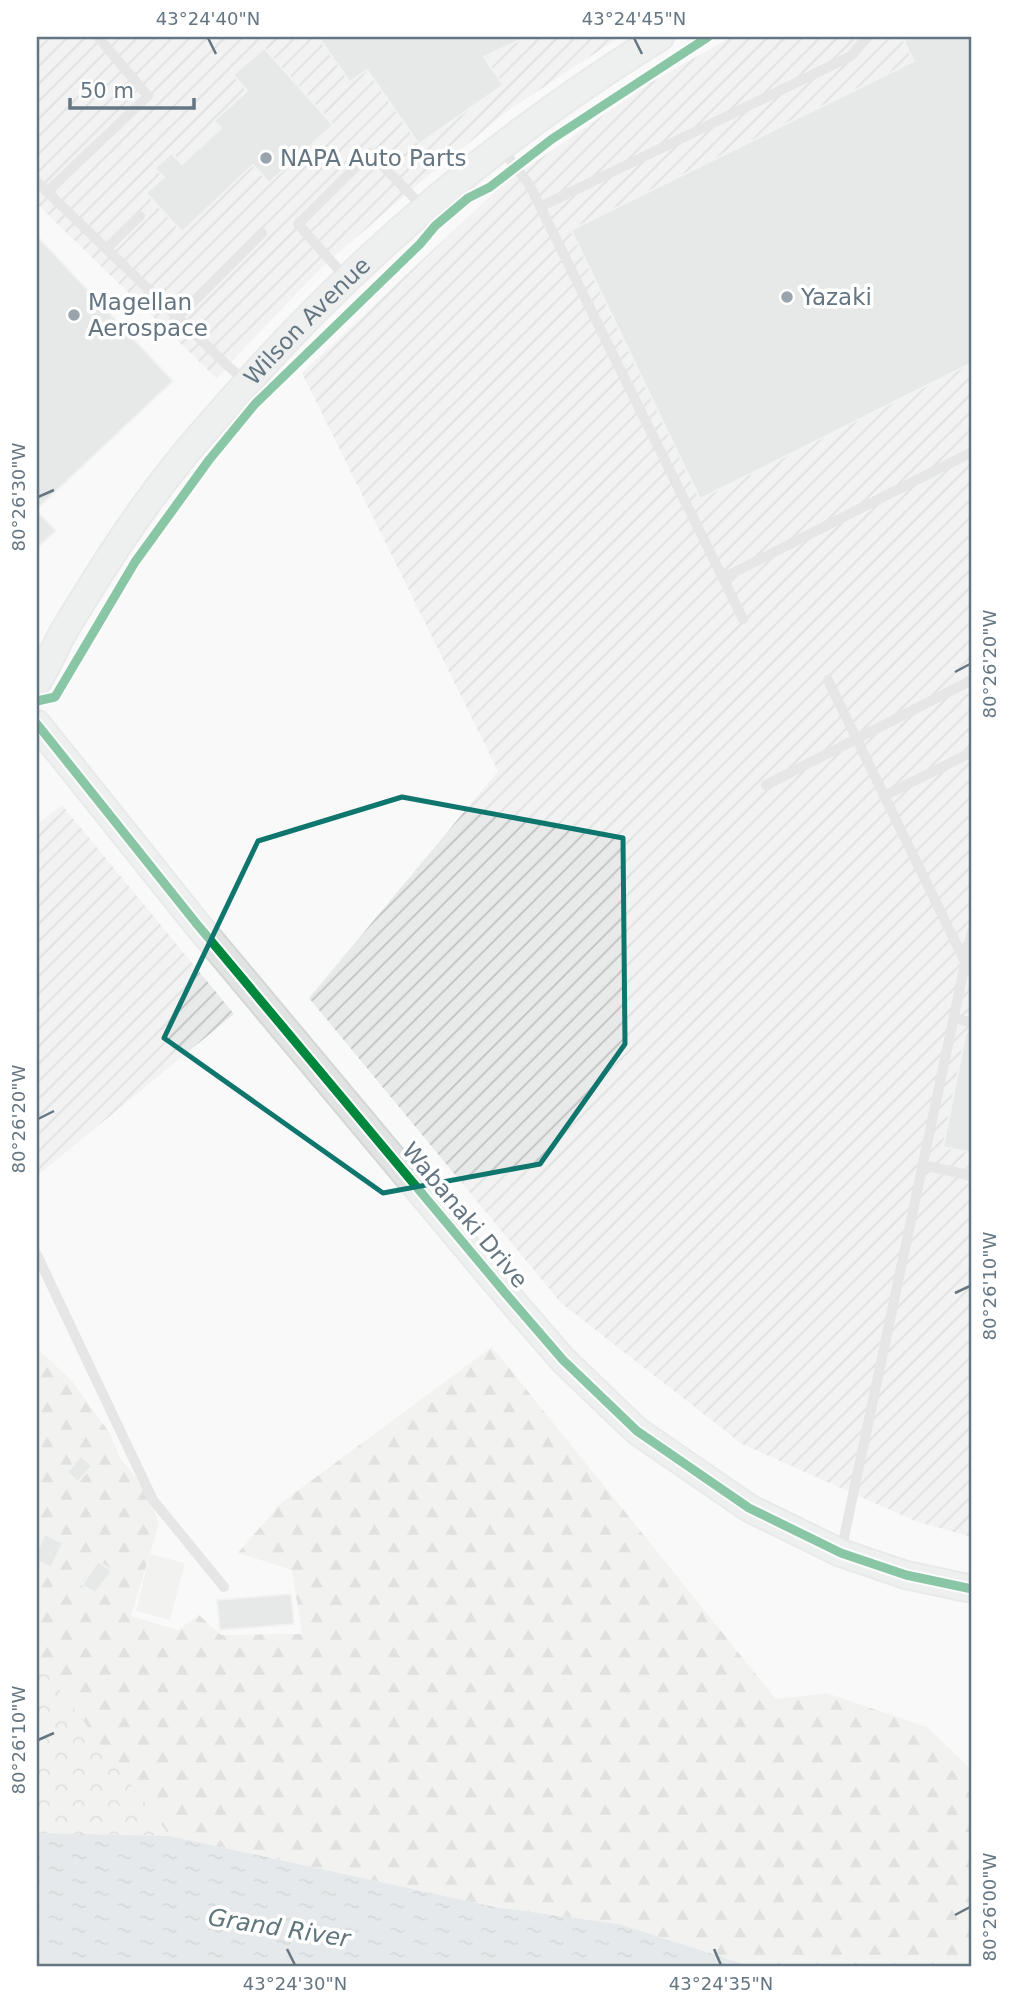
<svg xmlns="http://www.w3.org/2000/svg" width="1009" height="2003" font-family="'DejaVu Sans',sans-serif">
	<defs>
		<pattern id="industrial-furrows" width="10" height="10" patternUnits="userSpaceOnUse" patternTransform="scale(1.75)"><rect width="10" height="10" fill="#e8e9e9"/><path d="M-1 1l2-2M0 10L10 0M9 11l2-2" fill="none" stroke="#c0c1c2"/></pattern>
		<pattern id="forest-firs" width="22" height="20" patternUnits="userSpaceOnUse" patternTransform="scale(1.75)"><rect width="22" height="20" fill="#e8ebe6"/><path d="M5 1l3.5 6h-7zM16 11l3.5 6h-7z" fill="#c0c3c0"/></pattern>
		<pattern id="park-crowns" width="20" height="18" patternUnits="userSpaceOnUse" patternTransform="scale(1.75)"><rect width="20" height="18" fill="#e8ebe6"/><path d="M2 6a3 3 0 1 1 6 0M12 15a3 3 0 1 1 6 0" fill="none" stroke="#c0c3c0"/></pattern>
		<pattern id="water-ripples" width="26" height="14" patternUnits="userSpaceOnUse" patternTransform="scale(1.75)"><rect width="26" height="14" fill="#ced6d9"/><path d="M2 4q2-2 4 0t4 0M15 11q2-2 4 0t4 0" fill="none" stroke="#abb2b5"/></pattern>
	</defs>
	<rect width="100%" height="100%" fill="#f9f9f9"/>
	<path fill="url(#industrial-furrows)" d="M 37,37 L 620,37 L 509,110 L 416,186 L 323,266 L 216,378 L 37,204 Z
		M 731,37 L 972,37 L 972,1537 L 915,1521 L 742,1444 L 561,1303 L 309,998 L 498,771 L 302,373 L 503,184 L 650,83 Z
		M 62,805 L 234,1014 L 37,1176 L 37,824 Z"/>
	<path fill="url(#forest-firs)" d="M 492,1347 L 776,1699 L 827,1693 L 927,1727 L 972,1770 L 972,1966 L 750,1966 L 619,1924 L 495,1907 L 170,1836 L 37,1833 L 37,1348 L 72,1381 L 109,1432 L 121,1459 L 149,1493 L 159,1524 L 131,1616 L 178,1630 L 199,1615 L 221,1635 L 302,1634 L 292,1570 L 238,1553 L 281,1503 Z"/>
	<path fill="url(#park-crowns)" d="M 37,1660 L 170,1836 L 37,1833 Z"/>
	<path fill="#e8ebe6" d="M 150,1554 L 185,1563 L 170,1620 L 136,1611 Z"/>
	<path fill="url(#water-ripples)" d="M 37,1833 L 170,1836 L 495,1907 L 619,1924 L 750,1966 L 37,1966 Z"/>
	<path fill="#d0d2d3" stroke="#e8e8e8" stroke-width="2" d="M 318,37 L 526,37 L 484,57 L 503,85 L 419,144 L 367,70 L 350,82 Z
		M 912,37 L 972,37 L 972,363 L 700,499 L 571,230 L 914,61 L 904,41 Z
		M 264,48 L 333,125 L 269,183 L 253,165 L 182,232 L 146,193 L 164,177 L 155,168 L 171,153 L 182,164 L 221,128 L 214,121 L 247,91 L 233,75 Z
		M 37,236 L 173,381 L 37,509 Z
		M 37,511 L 56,531 L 37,548 Z
		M 966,1032 L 972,1033 L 972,1153 L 943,1147 Z
		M 81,1456 L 92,1466 L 78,1482 L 67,1472 Z
		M 45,1534 L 63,1543 L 51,1568 L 37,1561 L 37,1551 Z
		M 98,1561 L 112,1571 L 95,1593 L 82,1585 Z
		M 291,1594 L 294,1624 L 220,1630 L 217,1600 Z"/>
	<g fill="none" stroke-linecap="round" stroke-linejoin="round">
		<g stroke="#d5d6d7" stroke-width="30">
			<g id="secondary">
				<path id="s1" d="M 37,682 C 48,666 55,647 64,631 C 99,573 135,516 177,464 C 193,443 212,423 229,403 C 353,261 499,136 660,37"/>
				<path d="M 37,724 L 196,923 L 506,1294 L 563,1360 L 637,1431 L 749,1508 L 841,1553 L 906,1575 L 972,1589"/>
			</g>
		</g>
		<path stroke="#cecfd0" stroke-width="10" d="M 501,148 L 529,184 L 743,619
			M 37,182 L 229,367 L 247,382
			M 47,192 L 148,96 L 98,37
			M 540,207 L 851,56 L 867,37
			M 107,248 L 140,216
			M 347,279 L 298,224 L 370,153 L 425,209
			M 178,317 L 262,233
			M 723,578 L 972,452
			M 828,680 L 966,964
			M 766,785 L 972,680
			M 884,796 L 972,752
			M 954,1018 L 972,1023
			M 923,1165 L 972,1176
			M 37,1255 L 153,1500 L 224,1587
			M 841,1552 L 972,931"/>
		<use href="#secondary" stroke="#e1e2e2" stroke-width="26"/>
		<g stroke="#fff" stroke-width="13">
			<path id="cycleway" d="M 37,701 L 55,697 L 135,562 L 209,460 L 255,404 L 420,244 L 435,226 L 468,198 L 490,187 L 552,139 L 708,37
				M 37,724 L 196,923 L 506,1294 L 563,1360 L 637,1431 L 749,1508 L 841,1553 L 906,1575 L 972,1589"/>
		</g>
		<use href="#cycleway" stroke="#00873e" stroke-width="9"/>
	</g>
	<path d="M0 0H1009V2003H0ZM 402,797 L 623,838 L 625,1044 L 540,1164 L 383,1193 L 164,1038 L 258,841 Z" fill="#f9f9f9" fill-opacity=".55" fill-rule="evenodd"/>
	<path fill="none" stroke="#0f766e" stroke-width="5" stroke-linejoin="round" d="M 402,797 L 623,838 L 625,1044 L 540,1164 L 383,1193 L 164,1038 L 258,841 Z"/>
	<path fill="none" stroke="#657683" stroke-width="2.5" d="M 208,38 L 216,54M 634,38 L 642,54M 38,497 L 54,490M 955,672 L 970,664M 38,1119 L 54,1111M 955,1293 L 970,1286M 38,1740 L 54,1733M 955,1915 L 970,1907M 287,1949 L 295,1965M 714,1949 L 721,1965"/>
	<g fill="#99a4ac" stroke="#fff" stroke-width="2.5">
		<circle cx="266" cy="158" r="7"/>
		<circle cx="787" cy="297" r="7"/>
		<circle cx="74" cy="315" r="7"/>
	</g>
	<g text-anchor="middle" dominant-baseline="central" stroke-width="7" stroke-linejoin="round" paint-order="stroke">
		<g font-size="23" fill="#657683" stroke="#fff" text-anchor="start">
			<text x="280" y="158">NAPA Auto Parts</text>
			<text x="801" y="297">Yazaki</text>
			<text x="88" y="302">Magellan<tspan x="88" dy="26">Aerospace</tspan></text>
		</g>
		<g font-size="23" fill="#657683" stroke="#fff">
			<text stroke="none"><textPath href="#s1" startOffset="453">Wilson Avenue</textPath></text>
			<text transform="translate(465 1215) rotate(50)">Wabanaki Drive</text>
		</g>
		<g font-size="24" font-style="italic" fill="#60757c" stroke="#fff">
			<text transform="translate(279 1928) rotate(9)">Grand River</text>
		</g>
	</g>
	<rect width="1009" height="2003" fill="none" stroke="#ffffff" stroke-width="77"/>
	<path d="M70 98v10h124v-10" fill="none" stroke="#657683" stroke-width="3.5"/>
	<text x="80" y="98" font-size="21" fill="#657683" stroke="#ffffff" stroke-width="5" paint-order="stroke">50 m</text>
	<rect x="38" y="38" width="932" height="1927" fill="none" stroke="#657683" stroke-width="2.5"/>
	<g font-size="18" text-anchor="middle" fill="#657683">
		<text x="208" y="25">43°24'40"N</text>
		<text x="634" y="25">43°24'45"N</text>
		<text transform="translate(19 497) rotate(-90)" y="6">80°26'30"W</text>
		<text transform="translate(990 664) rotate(-90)" y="6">80°26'20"W</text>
		<text transform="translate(19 1119) rotate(-90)" y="6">80°26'20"W</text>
		<text transform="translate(990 1286) rotate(-90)" y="6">80°26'10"W</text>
		<text transform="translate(19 1740) rotate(-90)" y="6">80°26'10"W</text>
		<text transform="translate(990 1907) rotate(-90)" y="6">80°26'00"W</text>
		<text x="295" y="1990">43°24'30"N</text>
		<text x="721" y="1990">43°24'35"N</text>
	</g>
</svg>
